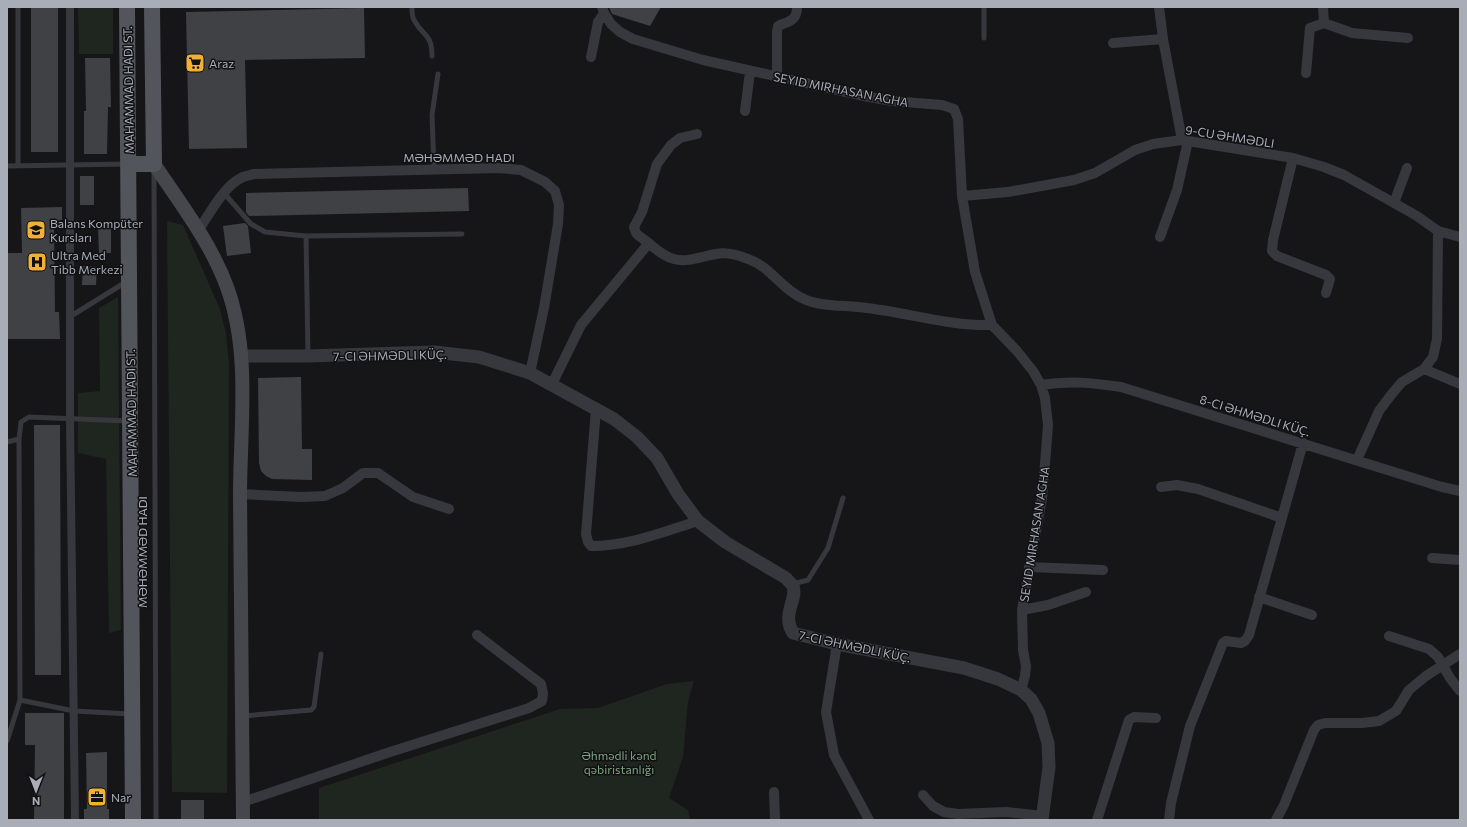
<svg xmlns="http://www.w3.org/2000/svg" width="1467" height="827" font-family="Commissioner,sans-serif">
	<rect width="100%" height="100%" fill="#161618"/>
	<path fill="#1e261f" d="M 78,7 L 113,7 L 113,54 L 79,54 Z
		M 167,221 L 183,225 L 220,309 L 226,334 L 229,364 L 227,793 L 172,792 Z
		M 118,297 L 121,630 L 109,633 L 106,459 L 78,453 L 78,393 L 100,391 L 99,308 Z
		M 694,681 L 688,701 L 683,757 L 669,798 L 688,810 L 690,820 L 319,820 L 319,788 L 560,709 L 598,708 L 667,684 Z"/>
	<path fill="#404145" d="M 31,7 L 58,7 L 58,152 L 31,152 Z
		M 609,7 L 661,7 L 650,26 L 612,14 Z
		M 364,8 L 365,58 L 245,60 L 247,148 L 189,149 L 186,12 Z
		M 85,58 L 110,58 L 111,107 L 108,107 L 107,154 L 84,154 L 84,111 L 86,111 Z
		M 80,176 L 94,176 L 94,205 L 80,205 Z
		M 468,188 L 469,211 L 249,216 L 246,212 L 246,193 Z
		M 62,207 L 62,220 L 54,221 L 55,312 L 59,312 L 60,339 L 7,339 L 7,253 L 22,253 L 21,208 Z
		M 245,223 L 248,226 L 251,253 L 227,256 L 223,226 Z
		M 98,226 L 111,226 L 111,253 L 99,253 Z
		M 83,266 L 97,267 L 96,285 L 82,285 Z
		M 301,377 L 302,449 L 312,449 L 312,480 L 272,479 L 266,476 L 261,471 L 259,463 L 258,378 Z
		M 34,425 L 60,425 L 61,675 L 35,675 Z
		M 25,713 L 64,713 L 64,820 L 34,820 L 35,745 L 25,745 Z
		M 107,752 L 107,809 L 109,809 L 109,820 L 84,820 L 84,809 L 87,809 L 86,753 Z
		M 181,800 L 204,800 L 204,820 L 181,820 Z"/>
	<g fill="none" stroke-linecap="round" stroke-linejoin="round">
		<path stroke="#37383d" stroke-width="5" d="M 412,7 C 412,11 412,17 414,20 C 423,37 432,33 432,56
			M 984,7 L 984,38
			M 18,165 L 18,7
			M 7,166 L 126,164
			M 434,169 L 432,115 L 438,74
			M 154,171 L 156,820
			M 224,193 L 251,224 L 265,232 L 306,236 L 462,234
			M 306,236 L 308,355
			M 71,316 L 126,282
			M 7,442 L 19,439
			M 793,584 L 808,580 L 828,548 L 843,498
			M 20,700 L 74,711 L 131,714
			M 244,716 L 311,710 L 314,707 L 321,654
			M 7,741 L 20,700 L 19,439 L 21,422 L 29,417 L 128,421"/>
		<path stroke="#37383d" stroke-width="8" d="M 70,7 L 70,419 L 75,820"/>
		<path stroke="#37383d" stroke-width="10" d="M 602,7 L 604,13 L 611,24 L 620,32 L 633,39 L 703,60 L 864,96 L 892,101 L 942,105 L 954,109 L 958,119 L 962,196 L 975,272 L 992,325 L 1017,351 L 1033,371 L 1041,385 L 1045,398 L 1048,425 L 1045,464 L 1042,498 L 1022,610 L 1023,650 L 1026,666 L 1025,676 L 1021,690
			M 1159,7 L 1163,39 L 1182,140
			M 1324,23 L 1352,33 L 1408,38
			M 1113,43 L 1163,39
			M 591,57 L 598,22 L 604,13
			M 1306,73 L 1310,28 L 1324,23 L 1323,7
			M 777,78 L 777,32 L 778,26 C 789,21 797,21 797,7
			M 745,111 L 750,72
			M 697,134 L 680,138 L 671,145 L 657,164 L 642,212 L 634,227 L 636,233 L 639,236 C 650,243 661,256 674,259 C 687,263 702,256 716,254 C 726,252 738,255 748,259 C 770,266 782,290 804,299 C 820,307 848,305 867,308 C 909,313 949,326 992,325
			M 1293,158 L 1273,240 L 1272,251 L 1277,256 L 1326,275 L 1330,279 L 1326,293
			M 962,196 L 1008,192 L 1074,180 L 1095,173 L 1135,150 L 1153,144 L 1182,140 L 1293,158 L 1324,167 L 1344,175 L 1394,203 L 1417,216 L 1438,231 L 1460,237
			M 1394,203 L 1407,168
			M 198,231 C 209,215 223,187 241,178 C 244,176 249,176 253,174 L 498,168 L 521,170 L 545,182 L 555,191 L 559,205 L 558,224 L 544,308 L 530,373
			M 1160,237 L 1177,190 L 1188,141
			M 1424,369 L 1460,384
			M 552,384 L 581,325 L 649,243
			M 1041,385 C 1069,380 1093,383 1121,387 L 1442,487 L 1460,491
			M 596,409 L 586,534 L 588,542 L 591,546 C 629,546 663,532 698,521
			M 1357,460 L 1379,411 L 1391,395 L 1402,382 L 1424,369 L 1433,357 L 1437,339 L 1438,231
			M 1161,487 L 1177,485 L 1198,489 L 1282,518
			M 240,494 L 301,497 L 325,496 L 343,488 L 363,473 L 378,473 L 413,497 L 449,509
			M 1432,558 L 1460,560
			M 1029,567 L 1103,570
			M 1259,597 L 1312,615
			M 1022,610 L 1048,605 L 1086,592
			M 1389,636 L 1429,649 L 1438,657 L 1450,678 L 1460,691
			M 837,644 L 826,712 L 834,755 L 869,820
			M 774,792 L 775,820
			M 923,795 L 933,806 L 944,812 L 958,814 L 1006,812 L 1043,816
			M 243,802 L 387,753 L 529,708 L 542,701 L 543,693 L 541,684 L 477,635
			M 1097,820 L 1129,720 L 1134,717 L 1156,718
			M 1169,820 L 1171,803 L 1190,726 L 1223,643 L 1226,641 L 1241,643 L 1245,641 L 1249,635 L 1303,443
			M 1276,820 L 1284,805 L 1314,730 L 1318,725 L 1325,723 L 1362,723 L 1379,721 L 1396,711 L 1409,690 L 1426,676 L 1460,654"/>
		<path stroke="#37383d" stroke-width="13" d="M 242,356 L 308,356 L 434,352 L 479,357 L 530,373 L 614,419 L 637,437 L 657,458 L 678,494 L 698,521 L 725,542 L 786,578 C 788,581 791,583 793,586 C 798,600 781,614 793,633 L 837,644 L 964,668 L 998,679 L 1021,690 L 1031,699 L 1039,713 L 1048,743 L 1049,767 L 1042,820"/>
		<path stroke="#45474d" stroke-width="14" d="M 154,164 C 180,203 211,243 227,287 C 251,353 240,427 240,496 C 241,604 242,712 243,820"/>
		<path stroke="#53555c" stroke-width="16" d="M 127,7 L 133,820
			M 129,164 L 154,164 L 152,7"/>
	</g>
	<defs>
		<g id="supermarket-square" transform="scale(1)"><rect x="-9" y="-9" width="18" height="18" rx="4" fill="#f2b134" stroke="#111113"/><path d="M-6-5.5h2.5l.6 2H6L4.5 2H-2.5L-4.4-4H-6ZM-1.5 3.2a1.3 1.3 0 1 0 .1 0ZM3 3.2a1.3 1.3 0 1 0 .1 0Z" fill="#111"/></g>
		<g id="university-square" transform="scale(1)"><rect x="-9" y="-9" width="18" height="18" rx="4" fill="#f2b134" stroke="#111113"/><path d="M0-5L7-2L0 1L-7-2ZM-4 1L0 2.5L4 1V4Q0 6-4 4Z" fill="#111"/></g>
		<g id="hospital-square" transform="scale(1)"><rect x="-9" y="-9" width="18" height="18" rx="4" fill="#f2b134" stroke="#111113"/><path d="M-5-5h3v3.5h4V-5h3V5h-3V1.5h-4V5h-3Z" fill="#111"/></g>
		<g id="office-square" transform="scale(1)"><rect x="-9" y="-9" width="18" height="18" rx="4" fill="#f2b134" stroke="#111113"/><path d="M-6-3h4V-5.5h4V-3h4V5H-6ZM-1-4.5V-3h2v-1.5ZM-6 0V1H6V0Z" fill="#111"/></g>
	</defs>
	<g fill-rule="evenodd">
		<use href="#supermarket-square" x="195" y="63"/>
		<use href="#university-square" x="36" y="230"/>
		<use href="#hospital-square" x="37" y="262"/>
		<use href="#office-square" x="97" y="797"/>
	</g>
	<g text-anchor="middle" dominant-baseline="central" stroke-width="3" stroke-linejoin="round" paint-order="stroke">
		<g font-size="12" fill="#a8adb8" stroke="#111113" text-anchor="start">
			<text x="209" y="63">Araz</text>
			<text x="50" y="223">Balans Kompüter<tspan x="50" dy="14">Kursları</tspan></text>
			<text x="51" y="255">Ultra Med<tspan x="51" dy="14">Tibb Merkezi</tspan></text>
			<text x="111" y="797">Nar</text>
		</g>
		<g font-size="12" fill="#a8adb8" stroke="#111113">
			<text transform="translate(841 89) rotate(11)">SEYID MIRHASAN AGHA</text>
			<text transform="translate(128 90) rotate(-91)">MAHAMMAD HADI ST.</text>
			<text transform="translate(1230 136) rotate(9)">9-CU ƏHMƏDLI</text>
			<text x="459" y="157">MƏHƏMMƏD HADI</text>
			<text transform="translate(390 355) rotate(-1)">7-CI ƏHMƏDLI KÜÇ.</text>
			<text transform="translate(131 413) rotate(-91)">MAHAMMAD HADI ST.</text>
			<text transform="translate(1255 415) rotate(17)">8-CI ƏHMƏDLI KÜÇ.</text>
			<text transform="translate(1034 534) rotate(-81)">SEYID MIRHASAN AGHA</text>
			<text transform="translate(142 552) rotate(-90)">MƏHƏMMƏD HADI</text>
			<text transform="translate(855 646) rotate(12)">7-CI ƏHMƏDLI KÜÇ.</text>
		</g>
		<g font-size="12" fill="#7fa381" stroke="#111113">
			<text x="619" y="755">Əhmədli kənd<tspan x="619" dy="14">qəbiristanlığı</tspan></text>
		</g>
	</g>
	<rect width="1467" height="827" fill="none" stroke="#a8adb8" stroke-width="16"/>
	<g transform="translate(36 791) rotate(180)" stroke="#111113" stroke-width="3" paint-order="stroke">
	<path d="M0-3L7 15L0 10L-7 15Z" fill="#a8adb8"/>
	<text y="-6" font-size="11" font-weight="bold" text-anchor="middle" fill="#a8adb8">N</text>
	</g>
</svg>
